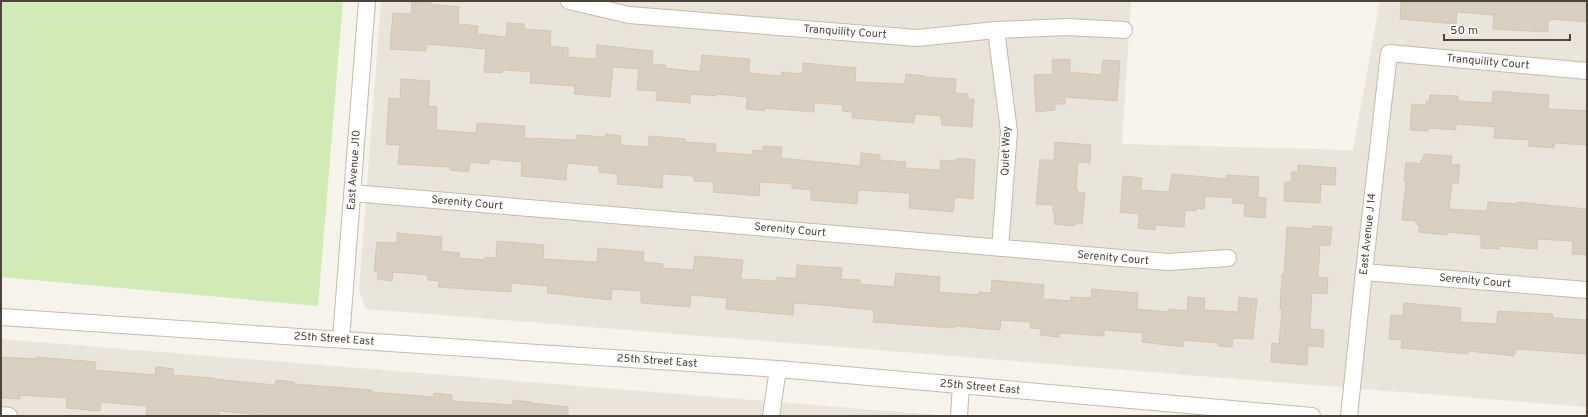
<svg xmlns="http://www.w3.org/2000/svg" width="1588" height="417" font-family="Overpass,sans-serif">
	<rect width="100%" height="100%" fill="#f6f3ec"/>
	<path fill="#eae5da" d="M 381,1 L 1131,1 L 1122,144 L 1353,150 L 1380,1 L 1587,1 L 1587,407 L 366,309 L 359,290 Z
		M 1,339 L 949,416 L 1,416 Z"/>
	<path fill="#d2eab5" d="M 1,1 L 343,1 L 318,306 L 1,277 Z"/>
	<path fill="#d8cfc1" stroke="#d3c7b4" d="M 412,1 L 430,1 L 430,4 L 459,7 L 458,24 L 478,26 L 477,34 L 506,37 L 507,23 L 524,24 L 524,29 L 551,31 L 550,46 L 568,48 L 568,57 L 596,59 L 597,45 L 653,51 L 652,64 L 665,65 L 665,68 L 700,72 L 702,55 L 750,59 L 749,73 L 781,76 L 782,72 L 802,74 L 803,63 L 856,68 L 855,82 L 905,84 L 906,74 L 925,76 L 925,77 L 956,79 L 955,93 L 968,94 L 968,99 L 974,99 L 972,127 L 942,125 L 941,116 L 915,114 L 914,123 L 852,118 L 853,112 L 842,111 L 843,105 L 816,103 L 814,104 L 814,112 L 765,108 L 765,111 L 746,109 L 747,97 L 716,94 L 716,96 L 690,94 L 690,103 L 656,100 L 657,91 L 637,90 L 639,69 L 613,67 L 610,97 L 574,94 L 575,86 L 530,83 L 531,72 L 503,70 L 502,73 L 484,72 L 486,49 L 427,44 L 426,51 L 390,49 L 393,13 L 411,14 Z
		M 1401,1 L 1587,1 L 1587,22 L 1553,19 L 1553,20 L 1548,20 L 1548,32 L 1493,29 L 1494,15 L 1457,12 L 1456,24 L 1400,19 Z
		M 1070,59 L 1070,72 L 1101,75 L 1103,60 L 1120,61 L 1117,101 L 1065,97 L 1065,104 L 1055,104 L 1055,110 L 1036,112 L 1034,75 L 1053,74 L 1052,60 Z
		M 401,79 L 430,81 L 428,106 L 437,107 L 436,130 L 476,133 L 477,123 L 525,126 L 524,138 L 576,140 L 577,135 L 605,137 L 606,134 L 621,136 L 620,145 L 648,147 L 649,136 L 685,139 L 685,142 L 716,144 L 715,152 L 753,155 L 753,150 L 763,151 L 763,146 L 782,147 L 781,158 L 860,166 L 861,153 L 880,155 L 880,160 L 906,162 L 905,168 L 940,170 L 941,160 L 953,161 L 959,158 L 975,160 L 973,199 L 955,197 L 953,212 L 909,208 L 910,193 L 858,190 L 857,204 L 811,200 L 811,190 L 792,188 L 792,184 L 760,182 L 759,196 L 713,192 L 714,182 L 694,181 L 694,176 L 663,174 L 662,188 L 617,184 L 618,174 L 599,172 L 599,166 L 567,163 L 566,180 L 521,176 L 522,162 L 489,159 L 489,164 L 470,162 L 469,172 L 450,170 L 450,167 L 398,164 L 400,145 L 386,144 L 389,98 L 400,99 Z
		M 1493,91 L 1549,95 L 1548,109 L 1587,111 L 1587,145 L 1555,143 L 1554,148 L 1528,146 L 1529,140 L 1494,138 L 1495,127 L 1456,124 L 1456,130 L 1428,128 L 1428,131 L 1410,130 L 1412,104 L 1426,105 L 1426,101 L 1429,102 L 1430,95 L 1458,96 L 1458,101 L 1492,103 Z
		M 1055,142 L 1091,145 L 1090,163 L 1078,162 L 1076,190 L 1078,190 L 1078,193 L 1085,193 L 1082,224 L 1075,224 L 1074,226 L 1054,224 L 1055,214 L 1053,214 L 1053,205 L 1036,204 L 1040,160 L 1054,160 Z
		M 1424,154 L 1452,156 L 1451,164 L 1460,165 L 1458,183 L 1452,183 L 1449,209 L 1487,211 L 1488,202 L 1517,204 L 1517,202 L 1587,209 L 1587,255 L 1572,254 L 1573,241 L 1537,239 L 1537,249 L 1499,246 L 1499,249 L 1481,248 L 1481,235 L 1447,232 L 1447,235 L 1419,232 L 1419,225 L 1416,224 L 1416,221 L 1402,220 L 1406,181 L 1404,181 L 1406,162 L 1421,164 L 1421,160 L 1423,160 Z
		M 1298,165 L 1336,168 L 1335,185 L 1321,184 L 1320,203 L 1284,201 L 1285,182 L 1291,182 L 1292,172 L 1298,172 Z
		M 1172,174 L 1226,179 L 1227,175 L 1259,177 L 1258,197 L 1266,198 L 1265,218 L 1244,216 L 1245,204 L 1232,203 L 1233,198 L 1205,196 L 1204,209 L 1196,208 L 1196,211 L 1185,210 L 1184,227 L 1155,225 L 1155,230 L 1138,228 L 1139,214 L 1120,212 L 1123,176 L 1142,178 L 1141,190 L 1169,192 Z
		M 1312,226 L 1332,227 L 1330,246 L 1320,245 L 1318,277 L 1328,278 L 1327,294 L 1312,293 L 1310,329 L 1324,330 L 1323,347 L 1308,346 L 1307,365 L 1271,362 L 1272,343 L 1279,344 L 1282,309 L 1280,309 L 1282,274 L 1284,274 L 1287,227 L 1312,229 Z
		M 397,233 L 442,237 L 441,251 L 460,253 L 459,258 L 485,260 L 485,257 L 496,258 L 497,241 L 544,245 L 543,259 L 597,262 L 598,248 L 644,252 L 643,262 L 663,264 L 662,268 L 693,270 L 695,256 L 743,260 L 741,279 L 777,281 L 777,277 L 796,279 L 797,265 L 842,268 L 841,279 L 860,280 L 860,284 L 894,287 L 896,273 L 940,277 L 939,292 L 978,295 L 979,292 L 991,293 L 992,280 L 1044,285 L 1043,299 L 1071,301 L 1071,297 L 1091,298 L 1092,289 L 1138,293 L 1137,309 L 1168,312 L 1168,309 L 1187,311 L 1188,297 L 1205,298 L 1204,310 L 1238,312 L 1239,297 L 1257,299 L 1253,339 L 1233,338 L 1232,347 L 1218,346 L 1218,343 L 1184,340 L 1183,347 L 1142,342 L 1143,333 L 1104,330 L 1104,336 L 1059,333 L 1059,337 L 1040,335 L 1041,329 L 1030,328 L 1031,322 L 1001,320 L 1000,330 L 954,326 L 954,328 L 873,322 L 874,310 L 822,305 L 794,303 L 793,315 L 726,309 L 727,298 L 691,295 L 690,307 L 641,303 L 641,291 L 612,289 L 611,300 L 547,293 L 548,286 L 511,283 L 511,292 L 438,287 L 439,281 L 428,280 L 428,275 L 393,272 L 392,281 L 377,279 L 378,271 L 374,271 L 377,242 L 397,243 Z
		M 1404,303 L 1461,308 L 1460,322 L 1496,324 L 1498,311 L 1553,314 L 1553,318 L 1587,320 L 1587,354 L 1516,349 L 1514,356 L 1468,351 L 1468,354 L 1401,348 L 1402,340 L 1389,339 L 1391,315 L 1403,316 Z
		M 1,357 L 36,359 L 36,357 L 96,362 L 95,370 L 155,375 L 156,367 L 174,369 L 173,375 L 214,378 L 214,379 L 275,385 L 276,380 L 294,382 L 294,384 L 372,390 L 372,392 L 433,397 L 434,393 L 452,395 L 452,401 L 513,405 L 513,400 L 532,402 L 532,403 L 568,407 L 568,416 L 271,416 L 219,411 L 219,416 L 153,416 L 146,415 L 147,406 L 101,402 L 100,411 L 66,408 L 67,398 L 20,395 L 20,399 L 1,398 Z"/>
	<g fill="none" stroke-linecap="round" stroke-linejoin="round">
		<g stroke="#c2bbae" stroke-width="18">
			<path id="minor" d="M 569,1 L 629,15 L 917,38 L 996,30 L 1067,27 L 1124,30
				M 996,30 L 1009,132 L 1000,248
				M 352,193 L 1168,262 L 1228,258
				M 1364,272 L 1587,290
				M 1,317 L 778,369 L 1312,416
				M 341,339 L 367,1
				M 1,415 L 9,416
				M 771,416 L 778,369
				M 959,416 L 961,386
				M 1349,416 L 1364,272 L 1389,53 L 1587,71"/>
		</g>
		<use href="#minor" stroke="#fff" stroke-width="16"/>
	</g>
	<g text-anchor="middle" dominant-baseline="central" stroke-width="4" stroke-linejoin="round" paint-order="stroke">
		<g font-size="11" fill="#4b4439" stroke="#fff">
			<text transform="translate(845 32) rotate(4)">Tranquility Court</text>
			<text transform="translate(1488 62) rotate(5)">Tranquility Court</text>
			<text transform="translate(1006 151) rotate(-88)">Quiet Way</text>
			<text transform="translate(354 170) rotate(-86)">East Avenue J10</text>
			<text transform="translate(467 203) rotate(5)">Serenity Court</text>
			<text transform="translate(790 230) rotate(5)">Serenity Court</text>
			<text transform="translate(1368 234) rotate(-84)">East Avenue J 14</text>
			<text transform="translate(1113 258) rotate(5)">Serenity Court</text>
			<text transform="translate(1475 281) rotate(5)">Serenity Court</text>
			<text transform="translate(334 339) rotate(4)">25th Street East</text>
			<text transform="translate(657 361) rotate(4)">25th Street East</text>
			<text transform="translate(980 387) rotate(5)">25th Street East</text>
		</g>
	</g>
	<rect width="1588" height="417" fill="none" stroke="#4b4439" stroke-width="4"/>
	<path d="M1444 34v6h126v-6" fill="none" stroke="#4b4439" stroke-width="2"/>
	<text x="1450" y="34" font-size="12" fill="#4b4439" stroke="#ffffff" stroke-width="3" paint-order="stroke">50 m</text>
</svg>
